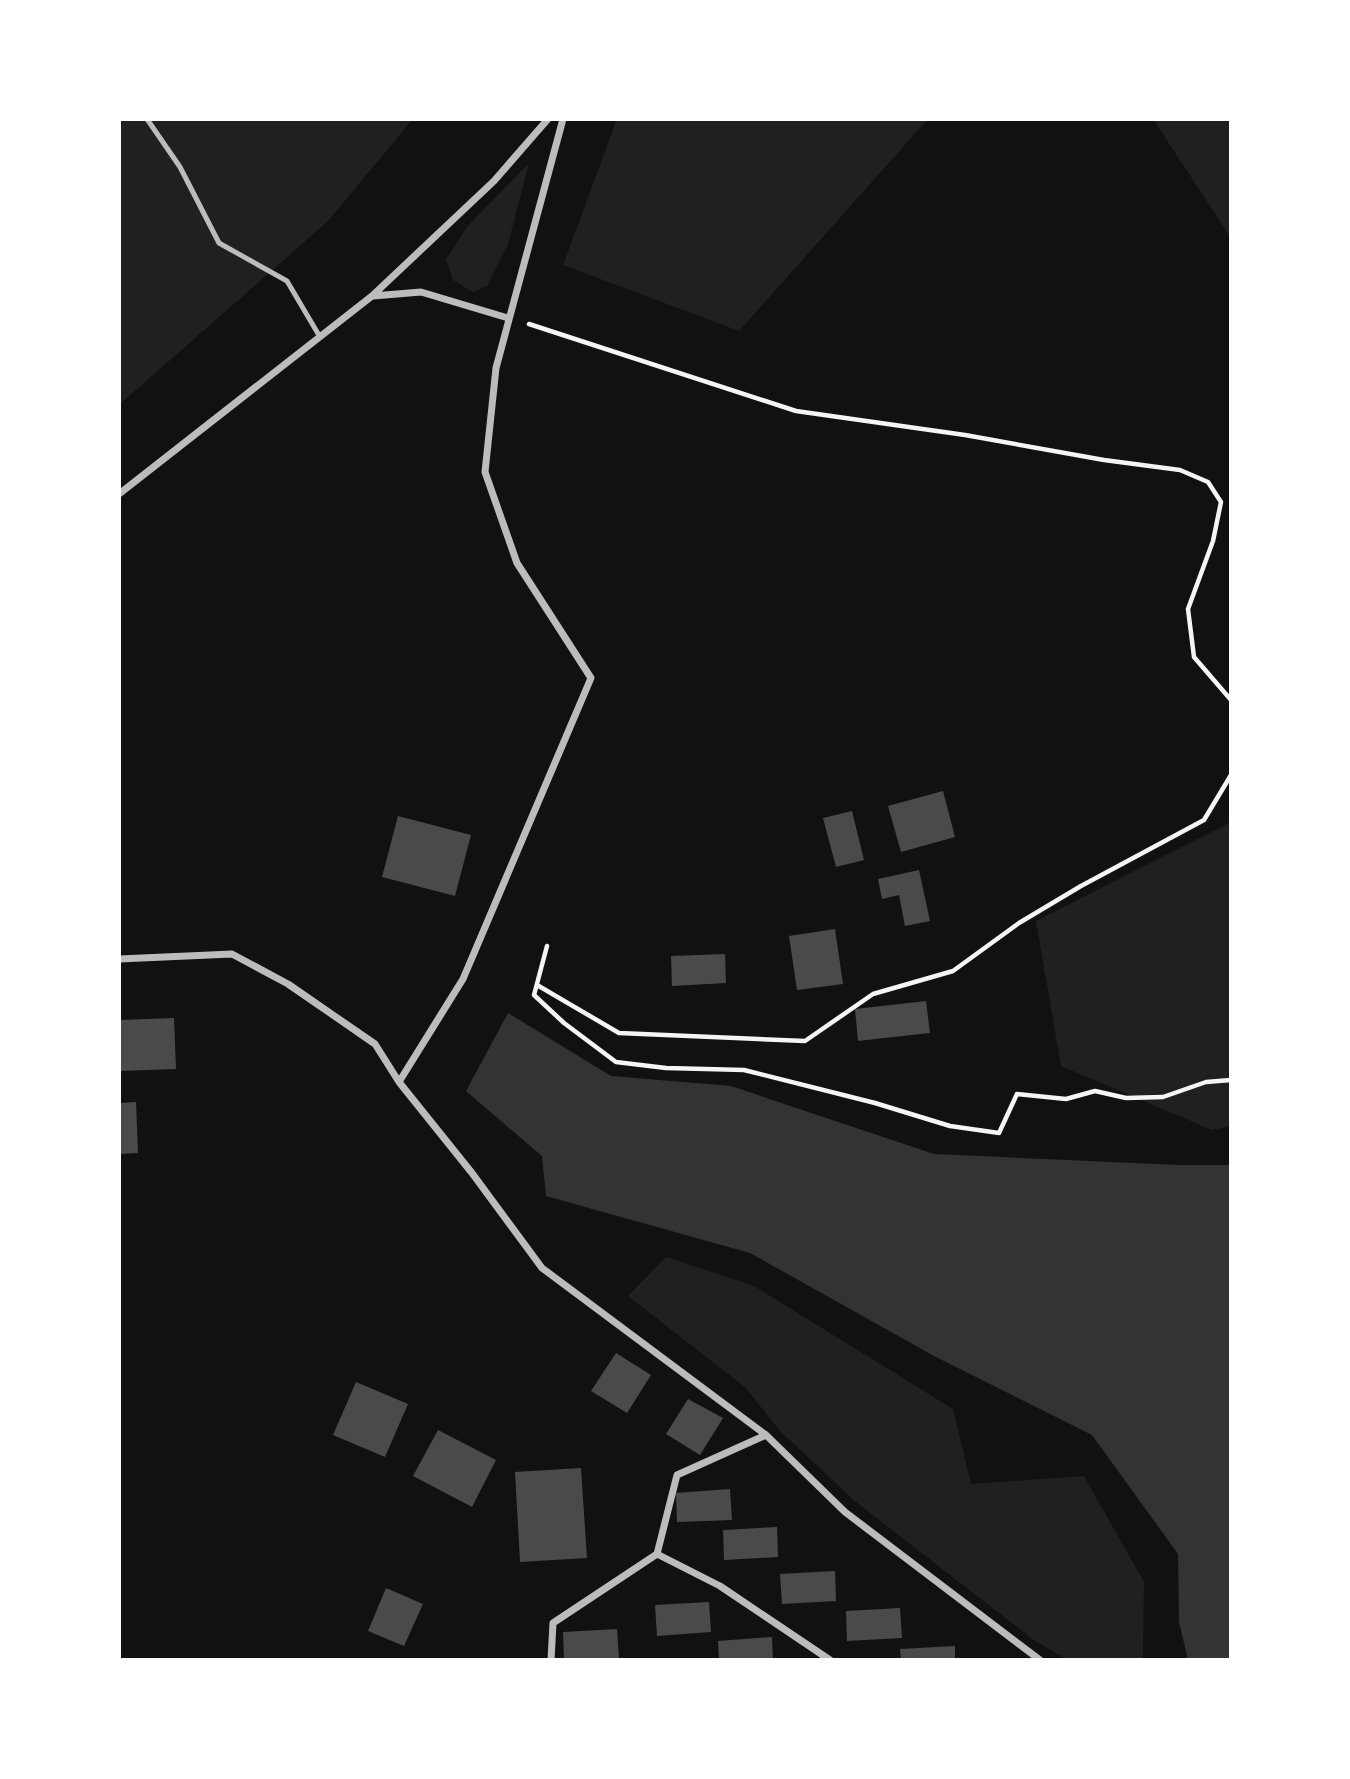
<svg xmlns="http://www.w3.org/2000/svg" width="1350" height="1779" font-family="Georgia,serif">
	<rect width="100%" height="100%" fill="#111"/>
	<path fill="#202020" d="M 119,119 L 413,119 L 328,221 L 119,405 Z
		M 617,119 L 928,119 L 739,331 L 563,265 Z
		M 1153,119 L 1231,119 L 1231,238 Z
		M 529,163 L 508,244 L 487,286 L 473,292 L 453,280 L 446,260 L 466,228 Z
		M 1231,822 L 1231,1126 L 1212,1130 L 1061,1066 L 1036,921 Z
		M 666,1257 L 754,1286 L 953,1409 L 971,1484 L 1084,1476 L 1144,1582 L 1143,1660 L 1068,1660 L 1035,1641 L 856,1502 L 779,1430 L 746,1388 L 628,1296 Z"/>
	<path fill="#333" d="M 508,1013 L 611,1076 L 731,1086 L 934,1154 L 1178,1165 L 1231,1165 L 1231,1660 L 1188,1660 L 1179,1622 L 1178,1554 L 1092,1435 L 934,1356 L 750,1253 L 546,1196 L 542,1156 L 466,1091 Z"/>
	<path fill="#4a4a4a" d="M 943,791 L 955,837 L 901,852 L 888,806 Z
		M 852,811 L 864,860 L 836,867 L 823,818 Z
		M 398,816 L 471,835 L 455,896 L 382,877 Z
		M 919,870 L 930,921 L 905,926 L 899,895 L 882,899 L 878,879 Z
		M 835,929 L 843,984 L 797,990 L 789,936 Z
		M 725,954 L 726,983 L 672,986 L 671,956 Z
		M 926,1001 L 930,1033 L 858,1041 L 855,1009 Z
		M 174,1018 L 176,1069 L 119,1071 L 119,1020 Z
		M 136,1102 L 138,1153 L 119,1154 L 119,1103 Z
		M 616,1353 L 651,1375 L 627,1413 L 591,1391 Z
		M 356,1382 L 408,1404 L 385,1457 L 333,1435 Z
		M 688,1399 L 723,1418 L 700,1455 L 666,1434 Z
		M 438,1430 L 496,1460 L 472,1507 L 413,1476 Z
		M 581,1468 L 587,1558 L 520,1562 L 515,1472 Z
		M 730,1489 L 732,1520 L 677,1522 L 676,1493 Z
		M 777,1527 L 778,1557 L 724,1560 L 723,1530 Z
		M 835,1571 L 836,1601 L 782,1604 L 780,1574 Z
		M 386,1588 L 423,1604 L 404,1646 L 368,1631 Z
		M 709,1602 L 711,1632 L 657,1636 L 655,1605 Z
		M 900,1608 L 902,1638 L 847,1641 L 846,1611 Z
		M 617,1629 L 619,1658 L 564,1660 L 563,1632 Z
		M 772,1637 L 773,1660 L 719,1660 L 718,1641 Z
		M 955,1646 L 955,1660 L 901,1660 L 900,1649 Z"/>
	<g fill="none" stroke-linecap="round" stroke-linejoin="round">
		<path stroke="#f5f5f5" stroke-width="4.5" d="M 529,324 L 796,411 L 965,435 L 1104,460 L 1180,470 L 1208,482 L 1221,502 L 1213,541 L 1188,609 L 1194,657 L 1231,700
			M 547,946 L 534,995 L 564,1023 L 616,1062 L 666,1068 L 744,1070 L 875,1103 L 950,1126 L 999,1133 L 1017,1094 L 1066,1099 L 1095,1091 L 1126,1098 L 1163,1097 L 1206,1082 L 1231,1080
			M 537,985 L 619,1033 L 805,1041 L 873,994 L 953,971 L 1019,923 L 1081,886 L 1204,820 L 1231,775"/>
		<path stroke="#bcbcbc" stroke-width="5" d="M 147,119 L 180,167 L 219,243 L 287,281 L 320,337"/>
		<path stroke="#bcbcbc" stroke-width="7" d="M 563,119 L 496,368 L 485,472 L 517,563 L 591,678 L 463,979 L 399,1082 L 472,1173 L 542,1268 L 766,1435 L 845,1512 L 1040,1660
			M 373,296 L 421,292 L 508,318
			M 119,494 L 372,296 L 494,181 L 548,119
			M 119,959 L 232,954 L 288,984 L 375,1044 L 399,1082
			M 657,1554 L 720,1586 L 830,1660
			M 551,1660 L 553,1623 L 657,1554 L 677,1475 L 766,1435"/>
	</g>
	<rect width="1350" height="1779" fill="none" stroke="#ffffff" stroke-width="242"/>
</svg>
